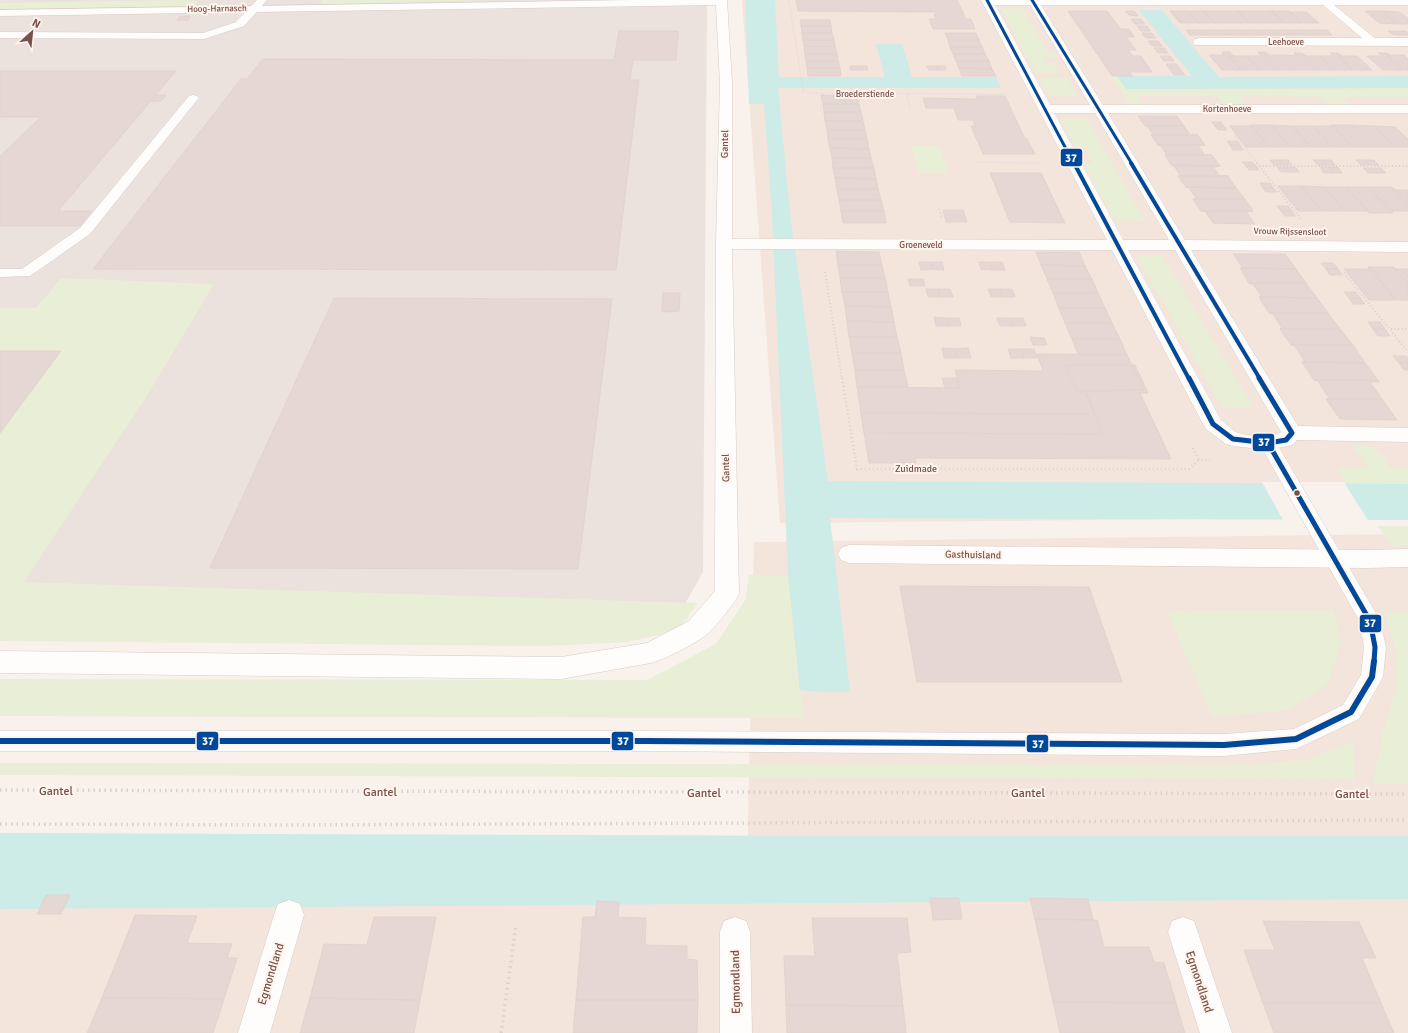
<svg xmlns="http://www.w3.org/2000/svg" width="1408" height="1033" font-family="Signika,sans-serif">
	<rect width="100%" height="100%" fill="#f8f1ec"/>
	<path fill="#f4e5dc" d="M 742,0 L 1408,0 L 1408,517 L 780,523 Z
		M 1408,534 L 1408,1033 L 0,1033 L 0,884 L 747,871 L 754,542 Z"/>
	<path fill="#ebe1dd" d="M 0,0 L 707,0 L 703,572 L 685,604 L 0,623 Z"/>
	<path fill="#e9eed6" d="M 181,0 L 198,1 L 195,4 L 188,7 L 0,10 L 0,3 Z
		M 322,0 L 498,0 L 324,4 L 320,2 Z
		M 1000,8 L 1022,8 L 1048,53 L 1057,53 L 1059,57 L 1045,57 L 1046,59 L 1043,59 L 1046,64 L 1053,63 L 1059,73 L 1036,73 Z
		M 1117,76 L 1126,89 L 1408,88 L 1408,97 L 1342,97 L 1350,105 L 1328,104 L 1320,97 L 1241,96 L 1247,104 L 1223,104 L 1217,96 L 1137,96 L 1142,103 L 1129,104 L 1111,77 Z
		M 1044,78 L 1061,78 L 1069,80 L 1077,94 L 1075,96 C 1052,96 1051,101 1039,80 Z
		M 1061,118 L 1086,118 L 1145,221 L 1115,221 L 1084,164 L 1093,164 L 1085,148 L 1076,148 Z
		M 911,146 L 939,146 L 949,174 L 918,173 Z
		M 1136,256 L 1162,256 L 1254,408 L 1223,408 Z
		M 61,278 L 214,284 L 148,394 L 24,582 L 698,603 L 677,631 L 627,642 L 546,646 L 0,641 L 0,308 L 36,308 Z
		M 1353,446 C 1378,445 1376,448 1390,468 L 1408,468 L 1408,484 L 1346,484 L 1337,468 L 1368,468 Z
		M 1378,526 L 1408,526 L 1408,545 L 1391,545 Z
		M 749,575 L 788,575 L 800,690 L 805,718 L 0,716 L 0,679 L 647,680 L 716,644 L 746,599 Z
		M 1334,610 L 1341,643 L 1328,684 L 1289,710 L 1212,717 L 1167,611 Z
		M 1384,611 L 1408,612 L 1408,638 L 1407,639 L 1408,641 L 1408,783 L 1373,783 L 1383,732 L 1396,689 L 1396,651 Z
		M 1353,742 L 1355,779 L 0,775 L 0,763 L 1255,765 L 1309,759 Z"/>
	<path fill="#cdebe7" d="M 745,0 L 775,0 L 779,77 L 885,77 L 876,44 L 902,44 L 912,77 L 996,77 L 1001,88 L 778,88 L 790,214 L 828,481 L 1408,484 L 1408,520 L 830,518 L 850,692 L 820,692 L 800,690 L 788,575 L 772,215 L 764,104 L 749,104 Z
		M 1139,10 L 1162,10 L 1219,77 L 1408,76 L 1408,88 L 1126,89 L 1117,76 L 1192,76 Z
		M 0,833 L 834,836 L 1408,836 L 1408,899 L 0,909 Z"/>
	<path fill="#f8f1ec" d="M 1262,482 L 1344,482 L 1369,522 L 1284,522 Z"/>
	<path fill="#e5d7d3" stroke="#e2d3ce" d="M 796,0 L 957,0 L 966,19 L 971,19 L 975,29 L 933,29 L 929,19 L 936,19 L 934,14 L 938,14 L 937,12 L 798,11 Z
		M 1068,11 L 1107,11 L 1121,29 L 1129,29 L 1134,37 L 1126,37 L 1136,50 L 1128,50 L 1133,56 L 1141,56 L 1152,72 L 1129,72 L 1133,76 L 1112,76 Z
		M 1125,11 L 1134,11 L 1138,16 L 1129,15 Z
		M 1170,11 L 1187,11 L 1198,23 L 1180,23 Z
		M 1187,11 L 1204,11 L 1215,23 L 1198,23 Z
		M 1203,11 L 1221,11 L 1233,23 L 1215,23 Z
		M 1221,11 L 1238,11 L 1250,23 L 1233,23 Z
		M 1237,11 L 1255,11 L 1267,23 L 1250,23 Z
		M 1255,11 L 1272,11 L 1285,23 L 1267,23 Z
		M 1270,11 L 1289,11 L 1302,23 L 1285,23 Z
		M 1365,11 L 1382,11 L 1397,24 L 1379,23 Z
		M 1382,11 L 1399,12 L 1408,18 L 1408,24 L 1397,24 Z
		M 1289,12 L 1306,12 L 1319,23 L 1302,23 Z
		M 190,16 L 188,20 L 177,20 L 179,17 Z
		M 1131,19 L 1141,19 L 1145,24 L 1135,24 Z
		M 800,20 L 830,20 L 831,26 L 801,26 Z
		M 801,26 L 831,26 L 832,33 L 802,33 Z
		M 1137,26 L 1147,26 L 1150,31 L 1141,31 Z
		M 1186,30 L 1204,30 L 1208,35 L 1190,35 Z
		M 1204,30 L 1222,30 L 1226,35 L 1208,35 Z
		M 1222,30 L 1239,30 L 1244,35 L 1226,35 Z
		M 1239,30 L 1257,30 L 1261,35 L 1244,35 Z
		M 1257,30 L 1274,30 L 1279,35 L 1261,35 Z
		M 1274,30 L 1292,30 L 1297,35 L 1279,35 Z
		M 1292,30 L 1310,30 L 1315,35 L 1297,35 Z
		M 1310,30 L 1327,30 L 1332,35 L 1315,35 Z
		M 619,31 L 678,31 L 676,60 L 633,60 L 630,80 L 639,80 L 616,270 L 93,269 L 241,79 L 247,79 L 263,59 L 614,60 Z
		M 1388,31 L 1406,31 L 1408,35 L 1394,35 Z
		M 802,33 L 832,33 L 834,40 L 803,40 Z
		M 945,33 L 976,33 L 979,40 L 948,40 Z
		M 1142,33 L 1152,33 L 1156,38 L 1146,38 Z
		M 803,40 L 834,40 L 835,46 L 804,46 Z
		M 948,40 L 979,40 L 982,47 L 950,47 Z
		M 1148,41 L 1158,41 L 1162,46 L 1152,46 Z
		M 804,46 L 835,46 L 837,54 L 805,54 Z
		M 950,47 L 982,47 L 985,54 L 953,54 Z
		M 1154,48 L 1164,48 L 1168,53 L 1158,53 Z
		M 1222,52 L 1230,52 L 1233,56 L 1229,56 L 1241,70 L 1222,70 L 1209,55 L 1224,55 Z
		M 1258,52 L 1266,52 L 1269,55 L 1264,55 L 1279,70 L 1260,70 L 1247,56 L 1261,56 Z
		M 1294,53 L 1302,53 L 1306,56 L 1302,56 L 1316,70 L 1297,70 L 1282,55 L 1298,56 Z
		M 1330,53 L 1338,53 L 1342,56 L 1338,56 L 1353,70 L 1334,70 L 1320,56 L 1334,56 Z
		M 1378,53 L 1386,53 L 1390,55 L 1386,55 L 1403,70 L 1383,70 L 1367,56 L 1383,56 Z
		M 805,54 L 837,54 L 838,61 L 806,61 Z
		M 953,54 L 985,54 L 989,61 L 956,61 Z
		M 1264,55 L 1282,55 L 1297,70 L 1279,70 Z
		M 1386,55 L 1404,55 L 1408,59 L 1408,70 L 1403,70 Z
		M 1160,56 L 1170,56 L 1174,61 L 1164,61 Z
		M 1229,56 L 1247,56 L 1260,70 L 1241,70 Z
		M 1302,56 L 1320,56 L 1334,70 L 1316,70 Z
		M 1338,56 L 1357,56 L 1372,70 L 1353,70 Z
		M 806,61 L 838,61 L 840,68 L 807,68 Z
		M 956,61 L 989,61 L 992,69 L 959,68 Z
		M 1166,64 L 1176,64 L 1185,75 L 1174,75 Z
		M 850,66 L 859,66 L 859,70 L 851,70 Z
		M 859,66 L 867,66 L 868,70 L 859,70 Z
		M 927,66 L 936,66 L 938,70 L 929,70 Z
		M 936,66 L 945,66 L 946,70 L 938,70 Z
		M 807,68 L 840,68 L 841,76 L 808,76 Z
		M 959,68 L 992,69 L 996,76 L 962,76 Z
		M 0,71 L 176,71 L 58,211 L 92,211 L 80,226 L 0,226 L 0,156 L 41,117 L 0,117 Z
		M 156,95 L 166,95 L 161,101 L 151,101 Z
		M 821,95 L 857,96 L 859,104 L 823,104 Z
		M 976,96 L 1005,96 L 1025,139 L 1027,139 L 1035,154 L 983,154 L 971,126 L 975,126 L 973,120 L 958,120 L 954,108 L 926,108 L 923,98 L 977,99 Z
		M 823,104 L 859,104 L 861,112 L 824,112 Z
		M 824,112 L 861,112 L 863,121 L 825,121 Z
		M 1138,116 L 1177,116 L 1184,126 L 1145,126 Z
		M 825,121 L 863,121 L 865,130 L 827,130 Z
		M 1212,122 L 1221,122 L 1224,126 L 1215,126 Z
		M 1250,125 L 1251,125 L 1269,147 L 1246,147 L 1230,126 L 1250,126 Z
		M 1251,125 L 1271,125 L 1290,147 L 1269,147 Z
		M 1271,125 L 1292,126 L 1311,147 L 1290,147 Z
		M 1331,125 L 1332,125 L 1353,147 L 1332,147 L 1313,126 L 1332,126 Z
		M 1332,125 L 1352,125 L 1374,147 L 1353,147 Z
		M 1352,125 L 1374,126 L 1395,147 L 1374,147 Z
		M 1145,126 L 1184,126 L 1190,135 L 1198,135 L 1151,135 L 1153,135 L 1148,126 Z
		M 1215,126 L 1224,126 L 1227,130 L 1218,130 Z
		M 1292,126 L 1313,126 L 1332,147 L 1311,147 Z
		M 1374,126 L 1395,127 L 1408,139 L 1408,147 L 1395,147 Z
		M 827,130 L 865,130 L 867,139 L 828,139 Z
		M 1151,135 L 1198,135 L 1205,145 L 1158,145 Z
		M 828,139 L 867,139 L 869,149 L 830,148 Z
		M 1227,141 L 1237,141 L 1240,145 L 1230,145 Z
		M 1158,145 L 1205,145 L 1198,146 L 1205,155 L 1212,155 L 1165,155 L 1167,155 L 1161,146 Z
		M 1230,145 L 1240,145 L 1243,150 L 1233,150 Z
		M 830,148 L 869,149 L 871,158 L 832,158 Z
		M 1165,155 L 1212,155 L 1220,166 L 1171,165 Z
		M 832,158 L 871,158 L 874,168 L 833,168 Z
		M 1270,160 L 1280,160 L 1284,165 L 1274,165 Z
		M 1280,160 L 1288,160 L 1292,165 L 1284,165 Z
		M 1313,160 L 1322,160 L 1327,165 L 1318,165 Z
		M 1322,160 L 1331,160 L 1335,165 L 1327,165 Z
		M 1356,160 L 1365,160 L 1370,165 L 1361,165 Z
		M 1365,160 L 1374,160 L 1378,165 L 1370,165 Z
		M 1242,162 L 1252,162 L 1256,166 L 1246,166 Z
		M 1171,165 L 1220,166 L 1213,167 L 1220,176 L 1228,176 L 1178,176 L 1181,176 L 1174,166 Z
		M 1246,166 L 1256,166 L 1259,170 L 1249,170 Z
		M 1277,167 L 1286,167 L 1290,172 L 1281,172 Z
		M 1286,167 L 1295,167 L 1299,172 L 1290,172 Z
		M 1320,167 L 1329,167 L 1333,173 L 1324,173 Z
		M 1329,167 L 1338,167 L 1342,173 L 1333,173 Z
		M 833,168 L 874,168 L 876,179 L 835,178 Z
		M 1363,168 L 1372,168 L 1377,173 L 1368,173 Z
		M 1372,168 L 1381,168 L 1386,173 L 1377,173 Z
		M 990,173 L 1041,173 L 1065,223 L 1010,222 Z
		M 1178,176 L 1228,176 L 1236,188 L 1186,187 Z
		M 835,178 L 876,179 L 878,189 L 837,189 Z
		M 1260,183 L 1270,183 L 1273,188 L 1263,188 Z
		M 1278,186 L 1301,186 L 1322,211 L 1298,211 Z
		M 1301,186 L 1324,187 L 1345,211 L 1322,211 Z
		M 1186,187 L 1236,188 L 1245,199 L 1193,199 L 1196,198 L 1189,188 Z
		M 1324,187 L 1346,187 L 1370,213 L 1367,211 L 1345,211 Z
		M 1346,187 L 1368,187 L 1393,213 L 1370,213 Z
		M 1368,187 L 1391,187 L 1408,205 L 1408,211 L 1392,211 L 1393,213 Z
		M 1391,187 L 1396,190 L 1408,190 L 1408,205 Z
		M 1263,188 L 1273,188 L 1277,192 L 1266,192 Z
		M 837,189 L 878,189 L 881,200 L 839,200 Z
		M 1193,199 L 1245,199 L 1253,211 L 1201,211 Z
		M 839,200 L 881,200 L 884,211 L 841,211 Z
		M 1277,206 L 1288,206 L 1292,211 L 1281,211 Z
		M 943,210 L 963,210 L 967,222 L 946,222 Z
		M 841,211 L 884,211 L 886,223 L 843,223 Z
		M 1201,211 L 1253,211 L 1246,212 L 1255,224 L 1213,223 L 1205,211 Z
		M 1281,211 L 1292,211 L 1295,216 L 1285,216 Z
		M 836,251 L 879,252 L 882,265 L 838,265 Z
		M 1036,252 L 1079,252 L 1085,266 L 1041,265 Z
		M 1233,254 L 1285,254 L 1296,269 L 1240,268 L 1243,268 Z
		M 919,262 L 931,262 L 933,269 L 921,270 Z
		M 931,262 L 942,262 L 944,270 L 933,269 Z
		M 979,262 L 990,262 L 993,270 L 981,269 Z
		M 990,262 L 1002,262 L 1005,270 L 993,270 Z
		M 1321,263 L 1333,263 L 1338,269 L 1326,269 Z
		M 838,265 L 882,265 L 885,278 L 840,278 Z
		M 1041,265 L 1085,266 L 1092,279 L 1047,279 Z
		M 1368,267 L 1369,267 L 1396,300 L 1369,300 L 1344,269 L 1369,269 Z
		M 1369,267 L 1393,267 L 1408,284 L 1408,300 L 1396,300 Z
		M 1393,267 L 1396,269 L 1408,269 L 1408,284 Z
		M 1240,268 L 1296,269 L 1306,283 L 1249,283 Z
		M 1326,269 L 1338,269 L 1342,275 L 1330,275 Z
		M 840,278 L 885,278 L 888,292 L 842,292 Z
		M 908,279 L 923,279 L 925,286 L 910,286 Z
		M 1047,279 L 1092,279 L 1098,293 L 1053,293 Z
		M 1249,283 L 1306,283 L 1317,298 L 1259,297 L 1262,297 L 1253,284 Z
		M 926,289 L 938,289 L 940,297 L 928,297 Z
		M 938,289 L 950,289 L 953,297 L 940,297 Z
		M 988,289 L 1000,289 L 1003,297 L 991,297 Z
		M 1000,289 L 1012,289 L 1015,297 L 1003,297 Z
		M 842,292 L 888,292 L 891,307 L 845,306 Z
		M 1344,292 L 1356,292 L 1360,298 L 1349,298 Z
		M 663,293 L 680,293 L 679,311 L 662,312 Z
		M 1053,293 L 1098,293 L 1105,308 L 1059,308 Z
		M 1259,297 L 1317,298 L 1328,313 L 1269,313 Z
		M 334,298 L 612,299 L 578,569 L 210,568 Z
		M 1349,298 L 1360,298 L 1365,304 L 1353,304 Z
		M 845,306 L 891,307 L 894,322 L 847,321 Z
		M 1059,308 L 1105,308 L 1112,323 L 1065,323 Z
		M 1269,313 L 1328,313 L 1340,329 L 1280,329 L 1282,328 L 1273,314 Z
		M 934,317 L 946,318 L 949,326 L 936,326 Z
		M 946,318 L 959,318 L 961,326 L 949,326 Z
		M 997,318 L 1010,318 L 1013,326 L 1000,326 Z
		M 1010,318 L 1023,318 L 1026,326 L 1013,326 Z
		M 847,321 L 894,322 L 897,337 L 849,337 Z
		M 1368,322 L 1380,322 L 1385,329 L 1373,329 Z
		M 1065,323 L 1112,323 L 1120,339 L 1072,339 Z
		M 1280,329 L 1340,329 L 1353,345 L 1291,345 Z
		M 1373,329 L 1385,329 L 1390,336 L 1378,336 Z
		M 849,337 L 897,337 L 901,353 L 852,353 Z
		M 1030,337 L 1044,338 L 1047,345 L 1033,345 Z
		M 1072,339 L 1120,339 L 1127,355 L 1078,355 Z
		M 1291,345 L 1353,345 L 1365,363 L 1302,362 L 1305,362 L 1295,346 Z
		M 942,348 L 955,349 L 957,358 L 944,358 Z
		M 968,348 L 971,358 L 957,358 L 955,349 Z
		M 1008,349 L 1021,349 L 1024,358 L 1011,358 Z
		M 1021,349 L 1034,349 L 1037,358 L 1024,358 Z
		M 0,351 L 61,351 L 0,433 Z
		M 852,353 L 901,353 L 904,370 L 855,370 Z
		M 1037,354 L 1127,355 L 1144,390 L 1085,391 L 1103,434 L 864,433 L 857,387 L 960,388 L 955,370 L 1043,371 Z
		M 1393,356 L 1406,356 L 1408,358 L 1408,363 L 1399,363 Z
		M 1302,362 L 1365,363 L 1378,380 L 1314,380 Z
		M 1399,363 L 1408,363 L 1408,370 L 1404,370 Z
		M 1066,365 L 1135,365 L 1148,393 L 1140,393 L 1171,459 L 915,458 L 916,463 L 869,463 L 861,413 L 1095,414 L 1086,392 L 1077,392 Z
		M 855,370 L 904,370 L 908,387 L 857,387 Z
		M 942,378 L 957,378 L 960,388 L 945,388 Z
		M 1314,380 L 1378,380 L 1379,382 L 1370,382 L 1382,399 L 1326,399 L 1329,398 L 1318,381 Z
		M 1326,399 L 1382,399 L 1397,420 L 1340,419 Z
		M 900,586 L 1089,587 L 1122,682 L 917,682 Z
		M 46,895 L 70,895 L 61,914 L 37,914 Z
		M 930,898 L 959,898 L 962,919 L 933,920 Z
		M 1030,898 L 1088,899 L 1093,920 L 1035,919 Z
		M 597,901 L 619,902 L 618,917 L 646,918 L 645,945 L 687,946 L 687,959 L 697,960 L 698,1000 L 576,1000 L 583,917 L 595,917 Z
		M 135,915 L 197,916 L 187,943 L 232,944 L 227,958 L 237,958 L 224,999 L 102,998 Z
		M 374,917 L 436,917 L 420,1000 L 310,998 L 324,944 L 367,945 Z
		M 812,918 L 907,918 L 911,952 L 897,953 L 903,1006 L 786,1005 L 784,956 L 815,956 Z
		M 1035,919 L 1097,920 L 1104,947 L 1149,947 L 1154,962 L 1164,963 L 1176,1003 L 1053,1002 Z
		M 1263,921 L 1359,922 L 1376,958 L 1362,958 L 1381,1003 L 1263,1003 L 1244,950 L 1275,950 Z
		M 102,998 L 213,998 L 224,999 L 213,1033 L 87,1033 Z
		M 310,998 L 407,1000 L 420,1000 L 414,1033 L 300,1033 Z
		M 576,1000 L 698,1000 L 697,1033 L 573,1033 Z
		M 1053,1002 L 1176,1003 L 1185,1033 L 1060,1033 Z
		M 1263,1003 L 1381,1003 L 1394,1033 L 1274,1033 Z
		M 786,1005 L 903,1006 L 906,1033 L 787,1033 Z"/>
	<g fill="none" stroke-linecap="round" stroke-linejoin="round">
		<g stroke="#d7ccc8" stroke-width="1">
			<path id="lane" d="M 257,0 L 267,0 L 244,26 L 204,39 L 0,38 L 0,32 L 203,33 L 236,22 Z
				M 1322,0 L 1328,0 L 1377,40 L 1378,42 L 1377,44 L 1369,44 L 1322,4 L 1320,2 Z
				M 193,95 L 197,96 L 199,98 L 197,100 L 90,234 L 30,276 L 0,277 L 0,269 L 22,269 L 80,228 L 189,96 Z
				M 1268,437 L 1274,439 L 1377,615 L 1380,621 L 1386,647 L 1383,677 L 1359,719 L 1296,749 L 1224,756 L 645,751 L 0,751 L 0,731 L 645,731 L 1224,734 L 1294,729 L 1343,705 L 1361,675 L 1364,647 L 1360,622 L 1259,443 L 1262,439 Z"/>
		</g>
		<g stroke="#d7ccc8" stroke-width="1">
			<path id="street" d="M 634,0 L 727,0 L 732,83 L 732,239 L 1107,240 L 981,0 L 1408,0 L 1408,5 L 1041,5 L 1103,105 L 1408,105 L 1408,113 L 1108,113 L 1185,240 L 1408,242 L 1408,252 L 1191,250 L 1298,426 L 1408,428 L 1408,442 L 1297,440 L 1293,445 L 1268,450 L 1233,446 L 1226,444 L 1206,429 L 1203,424 L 1112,250 L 732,249 L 739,594 C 734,604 715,628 706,635 C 695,644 665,659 651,663 L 561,679 L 0,673 L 0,651 L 561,657 L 647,643 L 689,621 L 715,591 L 716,244 L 720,83 L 716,5 L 0,16 L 0,10 ZM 995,5 L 1030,5 L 1090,105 L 1050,105 ZM 1054,113 L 1095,113 L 1169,240 L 1123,240 ZM 1128,250 L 1175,250 L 1281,432 C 1275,438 1247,436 1238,433 C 1232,430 1226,423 1221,420 Z
				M 1199,38 L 1408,38 L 1408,46 L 1195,45 L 1193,42 L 1195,39 Z
				M 849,545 L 1367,550 L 1408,549 L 1408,567 L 1367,568 L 849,563 L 841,560 L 838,554 L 841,548 Z
				M 289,900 L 300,904 L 304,915 L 270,1033 L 238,1033 L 274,915 L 278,904 Z
				M 735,917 L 746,921 L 750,932 L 752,1033 L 720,1033 L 720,932 L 724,921 Z
				M 1183,917 L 1194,921 L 1232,1033 L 1200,1033 L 1168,932 L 1172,921 Z"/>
		</g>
		<path stroke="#dbd0ce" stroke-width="1.5" stroke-dasharray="0.5 1.5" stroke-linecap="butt" d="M 789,0 L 803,91 L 808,93 L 1006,94
			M 907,94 L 910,108
			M 1235,135 L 1258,164
			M 976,162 L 1041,163"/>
		<path stroke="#dbd0ce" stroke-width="2" stroke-dasharray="1 2.5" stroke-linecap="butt" d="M 1257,163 L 1301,219
			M 1259,166 L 1408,166
			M 939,209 L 942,218
			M 825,272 L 842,379
			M 1344,273 L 1408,352
			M 1391,329 L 1408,329"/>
		<path stroke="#dbd0ce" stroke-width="2.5" stroke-dasharray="1 3" stroke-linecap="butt" d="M 842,378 L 857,469 L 1189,469 L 1199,460
			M 1193,448 L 1199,460 L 1210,460"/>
		<path stroke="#dbd0ce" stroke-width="3.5" stroke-dasharray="1.5 4" stroke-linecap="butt" d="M 0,790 L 1408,794
			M 0,824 L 287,825 L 1408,820
			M 501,1033 L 516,926"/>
		<use href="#lane" fill="#fefdfc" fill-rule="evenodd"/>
		<use href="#street" fill="#fefdfc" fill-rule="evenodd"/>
		<g stroke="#fff5ee" stroke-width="4.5">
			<path id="bus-1-far3" d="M 987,0 L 1074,164
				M 1032,0 L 1132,164"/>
		</g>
		<g stroke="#fff5ee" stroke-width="6">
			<path id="bus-1-far2" d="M 1074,163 L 1189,379
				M 1131,163 L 1260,379"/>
		</g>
		<g stroke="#fff5ee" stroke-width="8">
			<path id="bus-1-far1" d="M 1189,378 L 1213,424 L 1233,439 L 1268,443 L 1286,440 L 1292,433 L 1259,378
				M 1268,443 L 1370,621 L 1375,647 L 1374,662"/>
		</g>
		<g stroke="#fff5ee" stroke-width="10">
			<path id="bus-1" d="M 0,741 L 645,741 L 1224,745 L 1296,739 L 1351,712 L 1372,677 L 1374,661"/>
		</g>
		<use href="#bus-1-far3" stroke="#004899" stroke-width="3"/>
		<use href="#bus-1-far2" stroke="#004899" stroke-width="4"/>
		<use href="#bus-1-far1" stroke="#004899" stroke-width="5"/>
		<use href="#bus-1" stroke="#004899" stroke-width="6"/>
	</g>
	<circle fill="#79504a" stroke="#fff5ee" stroke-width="1.5" cx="1297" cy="493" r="3.5"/>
	<g text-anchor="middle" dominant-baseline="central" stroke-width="4" stroke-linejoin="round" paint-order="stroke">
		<g font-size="9" fill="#79504a" stroke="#fff5ee">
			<text transform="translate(217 9) rotate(-1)">Hoog-Harnasch</text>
			<text x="1286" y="42">Leehoeve</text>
			<text x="865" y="94">Broederstiende</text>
			<text x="1227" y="109">Kortenhoeve</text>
			<text transform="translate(1290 232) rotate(1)">Vrouw Rijssensloot</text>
			<text x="921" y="245">Groeneveld</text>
		</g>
		<g font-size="10" fill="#79504a" stroke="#fff5ee">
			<text transform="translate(725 144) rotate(-89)">Gantel</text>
			<text transform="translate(726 468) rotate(-91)">Gantel</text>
			<text x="916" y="469">Zuidmade</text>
			<text transform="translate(973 555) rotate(1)">Gasthuisland</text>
		</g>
		<g font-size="12" fill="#79504a" stroke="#fff5ee">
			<text x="56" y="791">Gantel</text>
			<text x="380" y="792">Gantel</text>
			<text x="704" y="793">Gantel</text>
			<text x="1028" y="793">Gantel</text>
			<text x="1352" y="794">Gantel</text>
			<text transform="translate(271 974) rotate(-73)">Egmondland</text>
			<text transform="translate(736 982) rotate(-91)">Egmondland</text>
			<text transform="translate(1199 982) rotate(72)">Egmondland</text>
		</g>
	</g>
	<g stroke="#fff5ee" stroke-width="1.5">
		<rect x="1060" y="148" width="23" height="19" rx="4" fill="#004899"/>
		<rect x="1252" y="433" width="23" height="19" rx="4" fill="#004899"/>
		<rect x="1359" y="614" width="23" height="19" rx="4" fill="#004899"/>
		<rect x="196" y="731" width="23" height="20" rx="4" fill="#004899"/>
		<rect x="611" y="731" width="23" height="20" rx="4" fill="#004899"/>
		<rect x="1026" y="734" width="23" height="19" rx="4" fill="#004899"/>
	</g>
	<g font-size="11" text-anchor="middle" font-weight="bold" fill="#fff">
		<text x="1071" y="162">37</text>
		<text x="1264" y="446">37</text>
		<text x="1370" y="627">37</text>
		<text x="208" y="745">37</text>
		<text x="623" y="745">37</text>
		<text x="1038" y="748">37</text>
	</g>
	<g transform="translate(32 32) rotate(27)" stroke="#fff5ee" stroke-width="3" paint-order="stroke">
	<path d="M0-3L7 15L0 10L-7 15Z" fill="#79504a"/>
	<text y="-6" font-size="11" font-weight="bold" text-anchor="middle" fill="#79504a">N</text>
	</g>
</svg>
